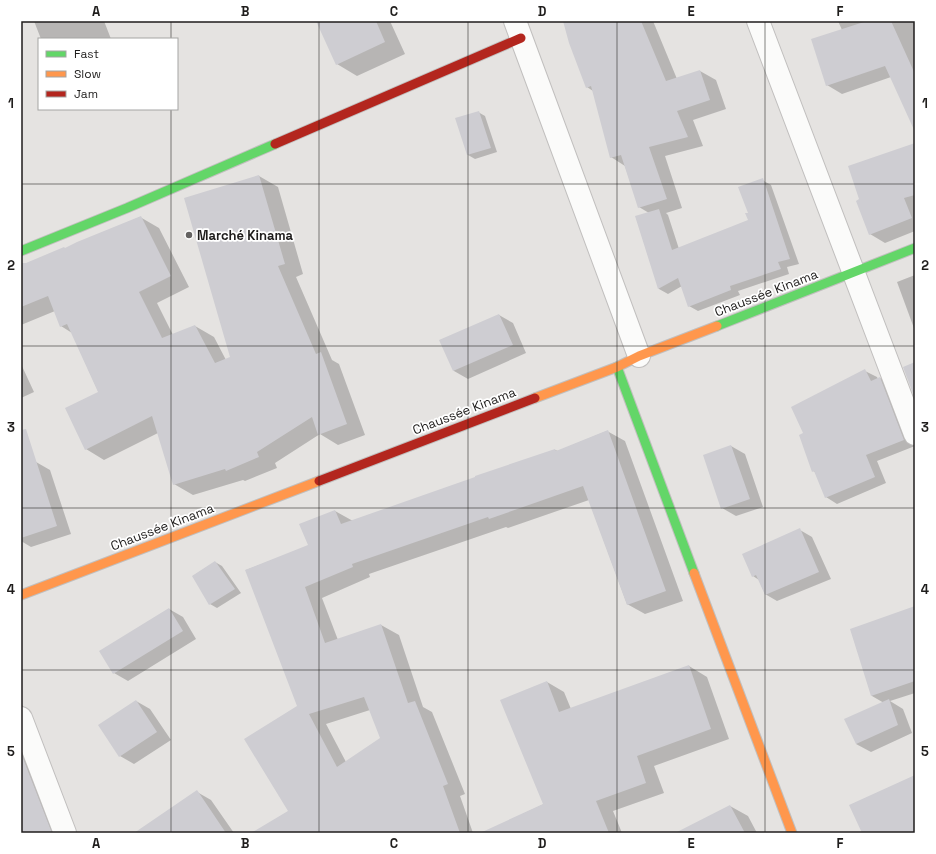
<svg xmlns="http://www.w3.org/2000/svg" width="936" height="854" font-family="'Space Grotesk',sans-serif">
	<rect width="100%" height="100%" fill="#e5e3e1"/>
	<path fill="#0003" fill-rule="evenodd" d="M 34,21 L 104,21 L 111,39 L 41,39 Z
		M 317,21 L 390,21 L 405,54 L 357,76 L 337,64 Z
		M 564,21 L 653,21 L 677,79 L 700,71 L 716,80 L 726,109 L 693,120 L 703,146 L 665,156 L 682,208 L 666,213 L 668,215 L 679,249 L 749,221 L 749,213 L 762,180 L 771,185 L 799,264 L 787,267 L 789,274 L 738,291 L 740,295 L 698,311 L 689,306 L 682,286 L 668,294 L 659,289 L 636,217 L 649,213 L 639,207 L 625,166 L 611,157 L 593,91 L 587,87 Z
		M 838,21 L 915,21 L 915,130 L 891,77 L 842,94 L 827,85 L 842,30 Z
		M 478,112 L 485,116 L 497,152 L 475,159 L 468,155 Z
		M 915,144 L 915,231 L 885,243 L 870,234 Z
		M 259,176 L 278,187 L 303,274 L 296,277 L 332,360 L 339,364 L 365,435 L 338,445 L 320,434 L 275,463 L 277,468 L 245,481 L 243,480 L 193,495 L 174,484 L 158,433 L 104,460 L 86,449 L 99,393 L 72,333 L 61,326 L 55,311 L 21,325 L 21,264 L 26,264 L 65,249 L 140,217 L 159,228 L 189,287 L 157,303 L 173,335 L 195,326 L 214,337 L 226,360 L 231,358 Z
		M 915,275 L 915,331 L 897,282 Z
		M 499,315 L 513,323 L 526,353 L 468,379 L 454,371 L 441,341 Z
		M 21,364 L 34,392 L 21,398 Z
		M 865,371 L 877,377 L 878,379 L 880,378 L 892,385 L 915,446 L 877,461 L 886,483 L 837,504 L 826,497 L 815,472 L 813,471 L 805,434 Z
		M 607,431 L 625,441 L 683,601 L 645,614 L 627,604 L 589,500 L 508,528 L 506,527 L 369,574 L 370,577 L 322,598 L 338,640 L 381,625 L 399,635 L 423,707 L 432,712 L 465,794 L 460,796 L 473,833 L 253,833 L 289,811 L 298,706 L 246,570 L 309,546 L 335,511 L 353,521 L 555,450 L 558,451 ZM 370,710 L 382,738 L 346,762 L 326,724 Z
		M 731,446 L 745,454 L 763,507 L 736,516 L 722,508 Z
		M 36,462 L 50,470 L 71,534 L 31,547 L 21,541 L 21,467 Z
		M 800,530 L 812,537 L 831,579 L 777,601 L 765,594 L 759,580 L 753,576 Z
		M 215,562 L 222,566 L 241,593 L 217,608 L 210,604 L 193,576 Z
		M 915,607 L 915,693 L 890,701 L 903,709 L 912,733 L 871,752 L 856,744 L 884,703 L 872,696 L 851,630 Z
		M 169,609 L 183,617 L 196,639 L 128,681 L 114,673 Z
		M 689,666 L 707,677 L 729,739 L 654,766 L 664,793 L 613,811 L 622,833 L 483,833 L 544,804 L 547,682 L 564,692 L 571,709 Z
		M 136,701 L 150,709 L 171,740 L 134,764 L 120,756 Z
		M 21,702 L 28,719 L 64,833 L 21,833 Z
		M 197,792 L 211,800 L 234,833 L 141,833 Z
		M 730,806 L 748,816 L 757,833 L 679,833 Z"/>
	<path fill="#cecdd2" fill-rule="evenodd" d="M 316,21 L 376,21 L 385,42 L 336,65 Z
		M 563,21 L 641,21 L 666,81 L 700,70 L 710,100 L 677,111 L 688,137 L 649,147 L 667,199 L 638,208 L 621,155 L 610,158 L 591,86 L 586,88 L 569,43 Z
		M 867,21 L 891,21 L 915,74 L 915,132 L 885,66 L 826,86 L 811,39 Z
		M 479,111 L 491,148 L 467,155 L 455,118 Z
		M 915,143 L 915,195 L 904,198 L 912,218 L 869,235 L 856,201 L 859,199 L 848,166 Z
		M 259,175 L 285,264 L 278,266 L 316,354 L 321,352 L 347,424 L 318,435 L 312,417 L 257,452 L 259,457 L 226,471 L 225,469 L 173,485 L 152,416 L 85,450 L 65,408 L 98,392 L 67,324 L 60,327 L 48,296 L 21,307 L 21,263 L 26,263 L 64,247 L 65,248 L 77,242 L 141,216 L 171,276 L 139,292 L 162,338 L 195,325 L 215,363 L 230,357 L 184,198 Z
		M 763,178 L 790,259 L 778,262 L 781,269 L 730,286 L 731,290 L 688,307 L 678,278 L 658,289 L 635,216 L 659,209 L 672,250 L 748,220 L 745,213 L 748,213 L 738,187 Z
		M 499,314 L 513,345 L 453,371 L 439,340 Z
		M 915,362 L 915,399 L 903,367 Z
		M 865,369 L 871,381 L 880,377 L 904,440 L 866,455 L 875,477 L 825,498 L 814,471 L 812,472 L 799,435 L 803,433 L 791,407 Z
		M 26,429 L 57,526 L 21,538 L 21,430 Z
		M 608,430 L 666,591 L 627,605 L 583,486 L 489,519 L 488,517 L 352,564 L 353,567 L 305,587 L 325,643 L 381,624 L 408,703 L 415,701 L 448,784 L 443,786 L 460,833 L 251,833 L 288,811 L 244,739 L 297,706 L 245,570 L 308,545 L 299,524 L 335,510 L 341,524 L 475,477 L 475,476 L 555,449 L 556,451 ZM 364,697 L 380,738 L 337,767 L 309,714 Z
		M 731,445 L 750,499 L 721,509 L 703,455 Z
		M 800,528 L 819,572 L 765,595 L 756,575 L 752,577 L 742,554 Z
		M 215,561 L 235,589 L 209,605 L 192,576 Z
		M 915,606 L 915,681 L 871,696 L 850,629 Z
		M 169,608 L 183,631 L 113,674 L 99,651 Z
		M 689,665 L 711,729 L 637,756 L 646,783 L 596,801 L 609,833 L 480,833 L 543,804 L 500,700 L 547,681 L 559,712 Z
		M 889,699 L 898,725 L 856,744 L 844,719 Z
		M 136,700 L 157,732 L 119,757 L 98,725 Z
		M 21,753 L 52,833 L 21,833 Z
		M 915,775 L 915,833 L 862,833 L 849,805 Z
		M 197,790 L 226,833 L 134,833 Z
		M 730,805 L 745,833 L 675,833 Z"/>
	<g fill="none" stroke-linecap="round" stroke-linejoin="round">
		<g stroke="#c1bfbe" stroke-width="24">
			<path id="street" d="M 515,21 L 639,356
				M 758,21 L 915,434
				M 21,718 L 65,833"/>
		</g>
		<g stroke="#c1bfbe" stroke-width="11">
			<path id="fast" d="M 21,251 L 127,208 L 275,144
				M 717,326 L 915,248
				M 617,367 L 694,573"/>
		</g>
		<g stroke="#c1bfbe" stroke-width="11">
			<path id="slow" d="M 535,398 L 617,367 L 639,356 L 717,326
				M 694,573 L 792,833
				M 21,595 L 319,481"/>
		</g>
		<g stroke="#c1bfbe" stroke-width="11">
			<path id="jam" d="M 275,144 L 521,38
				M 319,481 L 535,398"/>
		</g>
		<use href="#street" stroke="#fbfbfa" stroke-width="22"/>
		<use href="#fast" stroke="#63d668" stroke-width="9"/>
		<use href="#slow" stroke="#ff974d" stroke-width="9"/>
		<use href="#jam" stroke="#b3261e" stroke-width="9"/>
	</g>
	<path fill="none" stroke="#1f1d1c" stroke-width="1" stroke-opacity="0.55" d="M 171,21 L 171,39M 319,21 L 319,833M 468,21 L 468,833M 617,21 L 617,833M 765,21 L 765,833M 171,109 L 171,833M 21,184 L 915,184M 21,346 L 915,346M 21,508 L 915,508M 21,670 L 915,670"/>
	<circle fill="#646261" stroke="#fff" stroke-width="1.5" cx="189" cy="235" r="4"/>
	<g text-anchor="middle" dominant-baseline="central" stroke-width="3.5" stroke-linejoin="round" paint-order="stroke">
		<g font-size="13" font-weight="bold" fill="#1f1d1c" stroke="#fff" text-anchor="start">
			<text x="197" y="235">Marché Kinama</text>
		</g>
		<g font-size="13" fill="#1f1d1c" stroke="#fff">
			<text transform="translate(766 293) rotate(-21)">Chaussée Kinama</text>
			<text transform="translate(464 411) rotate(-21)">Chaussée Kinama</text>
			<text transform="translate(162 527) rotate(-21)">Chaussée Kinama</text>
		</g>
	</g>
	<rect width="936" height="854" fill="none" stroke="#ffffff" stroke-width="44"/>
	<rect x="38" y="38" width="140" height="72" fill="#ffffff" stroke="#a5a5a4"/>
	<rect x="46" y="51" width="20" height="6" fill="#63d668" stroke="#a5a5a4"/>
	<text x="74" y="58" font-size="12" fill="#1f1d1c">Fast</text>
	<rect x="46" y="71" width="20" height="6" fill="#ff974d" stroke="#a5a5a4"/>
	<text x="74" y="78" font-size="12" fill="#1f1d1c">Slow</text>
	<rect x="46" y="91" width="20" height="6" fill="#b3261e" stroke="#a5a5a4"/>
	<text x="74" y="98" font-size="12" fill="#1f1d1c">Jam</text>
	<rect x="22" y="22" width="892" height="810" fill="none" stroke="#1f1d1c" stroke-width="1.5"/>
	<g font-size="13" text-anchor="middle" font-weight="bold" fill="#1f1d1c">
		<text x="96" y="16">A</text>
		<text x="245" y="16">B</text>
		<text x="394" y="16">C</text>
		<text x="542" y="16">D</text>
		<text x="691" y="16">E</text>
		<text x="840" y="16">F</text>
		<text x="11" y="108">1</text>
		<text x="925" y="108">1</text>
		<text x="11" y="270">2</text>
		<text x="925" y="270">2</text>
		<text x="11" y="432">3</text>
		<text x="925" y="432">3</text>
		<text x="11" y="594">4</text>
		<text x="925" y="594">4</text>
		<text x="11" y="756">5</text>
		<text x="925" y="756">5</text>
		<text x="96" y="848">A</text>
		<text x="245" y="848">B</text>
		<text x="394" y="848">C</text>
		<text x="542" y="848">D</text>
		<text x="691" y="848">E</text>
		<text x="840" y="848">F</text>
	</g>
</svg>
